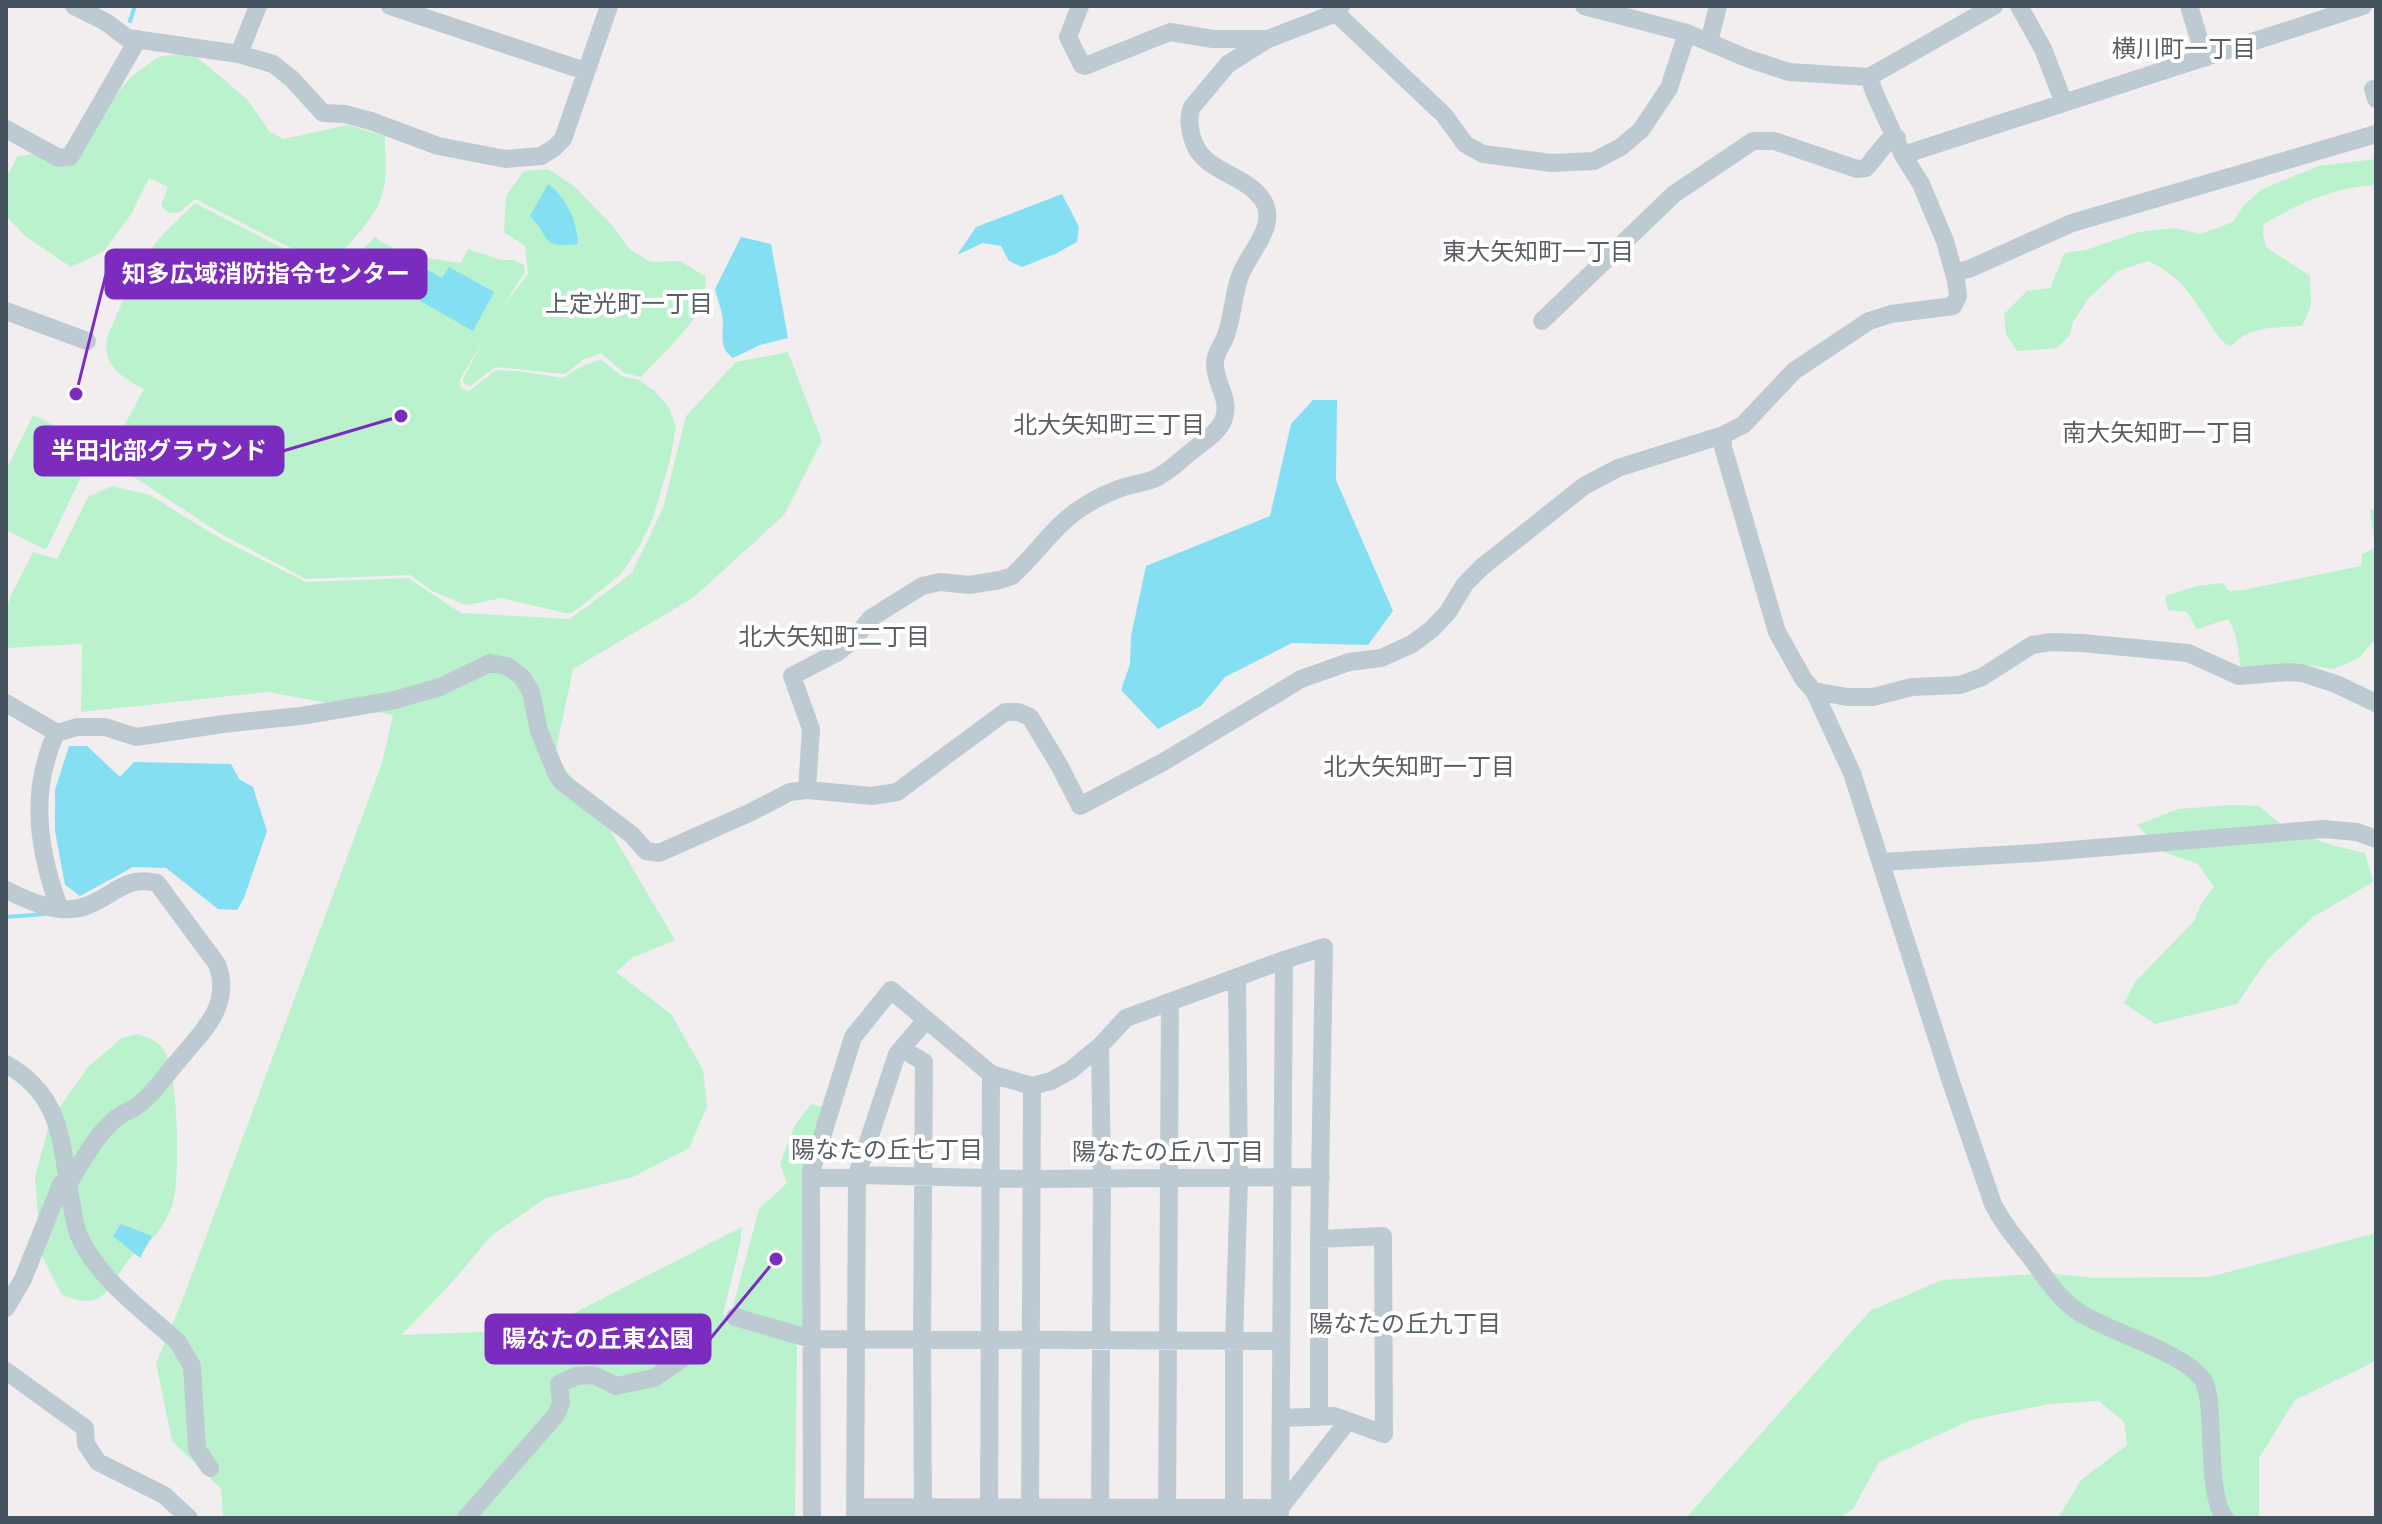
<svg xmlns="http://www.w3.org/2000/svg" width="2382" height="1524" font-family="'DejaVu Sans','Noto Sans JP',sans-serif">
	<rect width="100%" height="100%" fill="#f2eeef"/>
	<path fill="#baf2ce" d="M 191,52 L 248,100 L 269,131 L 283,139 L 348,125 L 385,136 C 385,156 388,179 381,198 C 375,218 343,251 328,267 L 195,199 L 180,212 L 169,213 L 161,206 L 168,187 L 149,178 L 132,213 L 104,251 L 71,267 L 25,236 L 6,216 L 6,178 L 18,156 L 60,151 L 103,110 L 132,76 L 158,57 Z
		M 2376,159 L 2376,185 C 2337,186 2297,204 2264,224 L 2263,234 L 2266,247 L 2310,276 L 2311,306 L 2302,326 C 2274,328 2251,325 2230,347 C 2217,338 2211,326 2202,312 C 2187,289 2174,272 2148,261 L 2118,271 L 2089,298 L 2073,322 L 2070,335 L 2057,348 L 2017,351 L 2006,334 L 2004,314 L 2027,291 L 2050,288 L 2065,253 L 2086,250 L 2138,232 L 2175,228 L 2200,234 L 2233,222 L 2243,206 L 2262,189 L 2319,166 Z
		M 548,169 L 574,186 L 613,226 L 629,249 L 651,262 L 680,261 L 706,277 L 703,307 L 681,335 L 641,377 L 624,373 L 601,353 L 583,360 L 565,374 L 495,367 L 471,386 L 464,384 L 463,379 L 486,335 L 460,380 L 461,388 L 469,391 L 496,370 L 519,371 L 563,378 L 579,368 L 600,359 L 622,376 L 639,380 L 655,391 L 668,406 L 676,426 L 670,460 L 660,494 L 652,521 L 639,547 L 621,574 L 580,607 L 571,613 L 565,613 L 502,598 L 466,605 L 432,591 L 410,575 L 306,579 L 223,535 L 106,459 L 144,389 C 121,377 100,364 108,335 L 139,263 L 163,234 L 195,203 L 329,272 L 340,271 L 375,237 C 403,257 428,258 461,263 L 468,249 L 501,260 L 513,260 L 524,265 L 525,272 L 504,305 L 528,274 L 525,246 L 504,232 L 506,196 L 524,171 Z
		M 788,352 L 822,441 L 784,515 L 693,598 L 573,669 L 555,755 L 604,820 L 675,940 L 632,958 L 616,972 L 671,1014 L 703,1070 L 707,1106 L 689,1148 L 633,1177 L 546,1198 L 492,1235 L 448,1287 L 401,1335 L 541,1330 L 742,1227 L 740,1244 L 723,1315 L 797,1344 L 795,1518 L 223,1518 L 221,1489 L 172,1441 L 156,1363 L 182,1301 L 382,763 L 393,715 L 268,692 L 81,712 L 82,644 L 6,648 L 6,611 L 10,597 L 33,552 L 57,559 L 88,497 L 112,486 L 150,495 L 221,539 L 306,582 L 408,578 L 461,613 L 570,619 L 632,573 L 663,508 L 686,416 L 736,362 Z
		M 33,415 L 96,446 L 46,550 L 6,530 L 6,470 Z
		M 2376,508 L 2376,638 L 2359,658 L 2333,669 L 2301,664 L 2257,668 L 2240,666 C 2239,649 2237,634 2228,619 L 2197,629 L 2187,612 L 2168,610 L 2165,596 L 2197,586 L 2223,583 L 2229,591 L 2243,590 L 2361,566 L 2362,554 L 2375,548 L 2370,510 Z
		M 2232,805 L 2259,806 L 2284,827 L 2331,845 L 2365,853 L 2373,882 L 2313,917 L 2267,960 L 2237,1004 L 2155,1024 L 2124,1003 L 2135,982 L 2194,921 L 2202,902 L 2214,887 L 2198,864 L 2164,852 L 2137,825 L 2178,809 Z
		M 137,1034 C 150,1038 159,1041 166,1054 C 178,1075 181,1183 172,1206 C 168,1216 161,1230 154,1237 C 145,1246 134,1252 127,1262 C 104,1293 104,1311 62,1295 L 41,1254 L 35,1177 L 50,1121 L 88,1067 L 122,1038 Z
		M 811,1104 L 824,1107 L 805,1326 L 800,1330 L 732,1310 L 759,1209 L 787,1183 L 780,1163 L 795,1125 Z
		M 2376,1233 L 2376,1361 L 2295,1400 L 2259,1458 L 2259,1518 L 2058,1518 L 2081,1480 L 2127,1445 L 2124,1422 L 2099,1401 L 2049,1404 L 1971,1420 L 1879,1462 L 1853,1509 L 1839,1518 L 1686,1518 L 1870,1311 L 1942,1280 L 2049,1273 L 2094,1278 L 2209,1277 Z"/>
	<path fill="#84dff2" d="M 548,184 C 567,198 577,221 578,244 C 539,248 553,240 530,216 Z
		M 1062,194 L 1079,227 L 1077,242 L 1055,254 L 1022,267 L 1009,261 L 1001,246 L 983,243 L 957,255 L 976,227 Z
		M 741,237 L 771,244 L 788,338 L 760,345 L 733,358 C 719,348 723,336 723,322 C 723,312 717,299 715,289 Z
		M 411,260 L 442,278 L 449,267 L 494,292 L 473,331 L 396,287 Z
		M 1313,400 L 1337,400 L 1336,480 L 1393,611 L 1368,645 L 1292,643 L 1225,677 L 1201,706 L 1158,729 L 1121,690 L 1130,664 L 1131,636 L 1146,566 L 1270,516 L 1291,424 Z
		M 69,746 L 87,746 L 120,777 L 134,762 L 231,764 L 239,779 L 253,787 L 267,831 L 244,898 L 237,910 L 218,909 L 166,868 L 133,867 L 80,896 L 65,885 L 55,831 L 55,790 Z
		M 121,1224 L 152,1236 L 140,1258 L 113,1236 Z"/>
	<g fill="none" stroke-linecap="round" stroke-linejoin="round">
		<path stroke="#84dff2" stroke-width="4" d="M 130,21 L 135,6
			M 6,917 L 45,914"/>
		<path stroke="#becad2" stroke-width="18" d="M 74,6 L 106,22 L 127,38 L 239,54 L 273,64 L 292,79 L 323,113 L 345,114 L 371,121 L 438,146 L 506,159 L 541,156 L 554,148 L 563,139 L 609,6
			M 390,6 L 585,71
			M 1080,6 L 1068,37 L 1082,65 L 1085,66 L 1170,32 L 1213,39 L 1265,39
			M 1584,6 L 1687,33 L 1749,59 L 1789,72 L 1869,77 L 1994,6
			M 2019,6 L 2043,49 L 2064,103
			M 2189,6 L 2205,58
			M 1336,13 L 1444,115 L 1465,144 L 1483,154 L 1551,163 L 1594,161 L 1621,147 L 1641,130 L 1669,88 L 1687,33
			M 1709,42 L 1718,6
			M 239,54 L 258,6
			M 2373,89 L 2376,99
			M 6,129 L 59,158 L 70,157 L 138,39
			M 1903,155 L 2363,6
			M 1954,272 L 1969,269 L 2072,223 L 2376,134
			M 6,311 L 87,341
			M 1542,321 L 1674,194 L 1753,141 L 1774,141 L 1857,169 L 1866,168 L 1887,142 L 1897,138
			M 1723,435 L 1723,447 L 1777,632 L 1804,680 L 1814,691 L 1852,773 L 1951,1082 L 1993,1204 C 2002,1222 2015,1238 2028,1254 C 2044,1275 2057,1298 2080,1313 C 2110,1332 2185,1353 2203,1380 C 2209,1390 2209,1405 2210,1416 C 2212,1441 2210,1500 2225,1518
			M 1814,691 L 1847,697 L 1873,697 L 1912,687 L 1960,685 L 1982,677 L 2032,645 L 2050,642 L 2082,643 L 2188,653 L 2239,676 L 2288,672 L 2302,673 L 2336,684 L 2376,703
			M 6,703 L 57,733 L 77,727 L 105,727 L 136,737 L 223,724 L 300,716 L 395,700 L 440,687 L 490,663 L 507,666 L 522,677 L 531,692 L 539,731 L 557,775 L 562,782 L 632,835 L 646,851 L 659,853 L 749,813 L 790,792 L 807,790 L 872,796 L 897,792 L 1005,712 L 1018,712 L 1030,717 L 1059,765 L 1080,806 L 1165,761 L 1301,679 L 1349,662 L 1381,658 L 1412,644 L 1432,629 L 1448,612 L 1465,584 L 1482,567 L 1584,486 L 1618,468 L 1723,435 L 1743,425 L 1794,371 L 1869,321 L 1891,314 L 1953,306 L 1958,296 L 1956,280 L 1945,241 L 1921,184 L 1903,155 L 1874,92 L 1869,77
			M 57,733 C 51,741 49,751 46,761 C 32,809 42,861 59,907
			M 807,790 L 811,729 L 792,676 L 838,652 L 853,640 L 871,618 L 922,586 L 940,582 L 969,585 L 1000,580 L 1012,576 C 1038,553 1055,523 1086,505 C 1097,498 1112,491 1124,487 C 1134,484 1144,483 1154,479 C 1170,472 1183,457 1197,447 C 1206,440 1218,432 1223,421 C 1232,399 1214,383 1215,363 C 1215,352 1223,345 1226,335 C 1233,316 1233,295 1240,276 C 1248,253 1280,225 1262,199 C 1243,172 1201,173 1192,137 C 1189,127 1188,117 1192,107 L 1228,64 L 1268,39 L 1336,13 L 1341,6
			M 1881,862 L 2035,853 L 2323,829 L 2357,832 L 2376,839
			M 6,890 C 29,901 60,916 86,906 C 114,896 125,875 157,883 L 217,964 C 233,1005 202,1032 178,1061 C 166,1075 155,1091 141,1103 C 134,1110 123,1112 115,1119 C 95,1136 82,1163 68,1184 L 61,1184 L 23,1279 L 6,1308
			M 902,1049 L 924,1062 L 922,1338 L 923,1518
			M 6,1064 C 66,1098 60,1147 72,1206 C 74,1216 75,1227 79,1236 C 99,1280 143,1310 178,1342 L 192,1366 L 197,1449 L 210,1468
			M 857,1175 L 1032,1179 L 1321,1177
			M 811,1178 L 857,1178
			M 1319,1239 L 1319,1417
			M 735,1317 L 811,1339 L 1281,1341
			M 6,1371 L 85,1428 L 86,1444 L 98,1462 L 164,1495 L 189,1518
			M 1281,1418 L 1334,1416 L 1348,1421
			M 855,1507 L 1280,1508 L 1348,1421 L 1384,1434 L 1383,1236 L 1319,1239 L 1324,947 L 1284,960
			M 989,1515 L 991,1074
			M 1030,1515 L 1032,1086
			M 466,1518 L 556,1415 L 561,1403 L 559,1384 L 576,1376 L 594,1375 L 616,1386 L 654,1378 L 683,1358
			M 812,1518 L 811,1172 L 853,1037 L 891,990 L 991,1074 L 1032,1086 L 1051,1081 L 1071,1070 L 1100,1046 L 1126,1018 L 1284,960 L 1280,1518
			M 855,1518 L 857,1175 L 897,1054 L 926,1020
			M 1100,1518 L 1102,1179 L 1100,1046
			M 1167,1518 L 1170,1002
			M 1234,1518 L 1234,1341 L 1239,1179 L 1237,978"/>
	</g>
	<g text-anchor="middle" dominant-baseline="central" stroke-width="8" stroke-linejoin="round" paint-order="stroke">
		<g font-size="24" fill="#5b5f64" stroke="#fff">
			<text x="2184" y="49">横川町一丁目</text>
			<text x="1538" y="252">東大矢知町一丁目</text>
			<text x="629" y="304">上定光町一丁目</text>
			<text x="1109" y="425">北大矢知町三丁目</text>
			<text x="2158" y="433">南大矢知町一丁目</text>
			<text x="834" y="637">北大矢知町二丁目</text>
			<text x="1419" y="767">北大矢知町一丁目</text>
			<text x="887" y="1150">陽なたの丘七丁目</text>
			<text x="1168" y="1152">陽なたの丘八丁目</text>
			<text x="1405" y="1324">陽なたの丘九丁目</text>
		</g>
	</g>
	<path fill="none" stroke="#7b2cbf" stroke-width="3" d="M76 394L106 274M401 416L283 451M776 1259L710 1339"/>
	<g fill="#7b2cbf" stroke="#fff" stroke-width="3">
		<circle cx="76" cy="394" r="8"/>
		<circle cx="401" cy="416" r="8"/>
		<circle cx="776" cy="1259" r="8"/>
	</g>
	<g fill="#7b2cbf" stroke="#7b2cbf" stroke-width="3">
		<rect x="106" y="250" width="320" height="48" rx="8"/>
		<rect x="35" y="427" width="248" height="48" rx="8"/>
		<rect x="486" y="1315" width="224" height="48" rx="8"/>
	</g>
	<g font-size="24" text-anchor="middle" font-weight="bold" fill="#fff">
		<text x="266" y="282">知多広域消防指令センター</text>
		<text x="159" y="459">半田北部グラウンド</text>
		<text x="598" y="1347">陽なたの丘東公園</text>
	</g>
	<rect width="2382" height="1524" fill="none" stroke="#45535e" stroke-width="16"/>
</svg>
